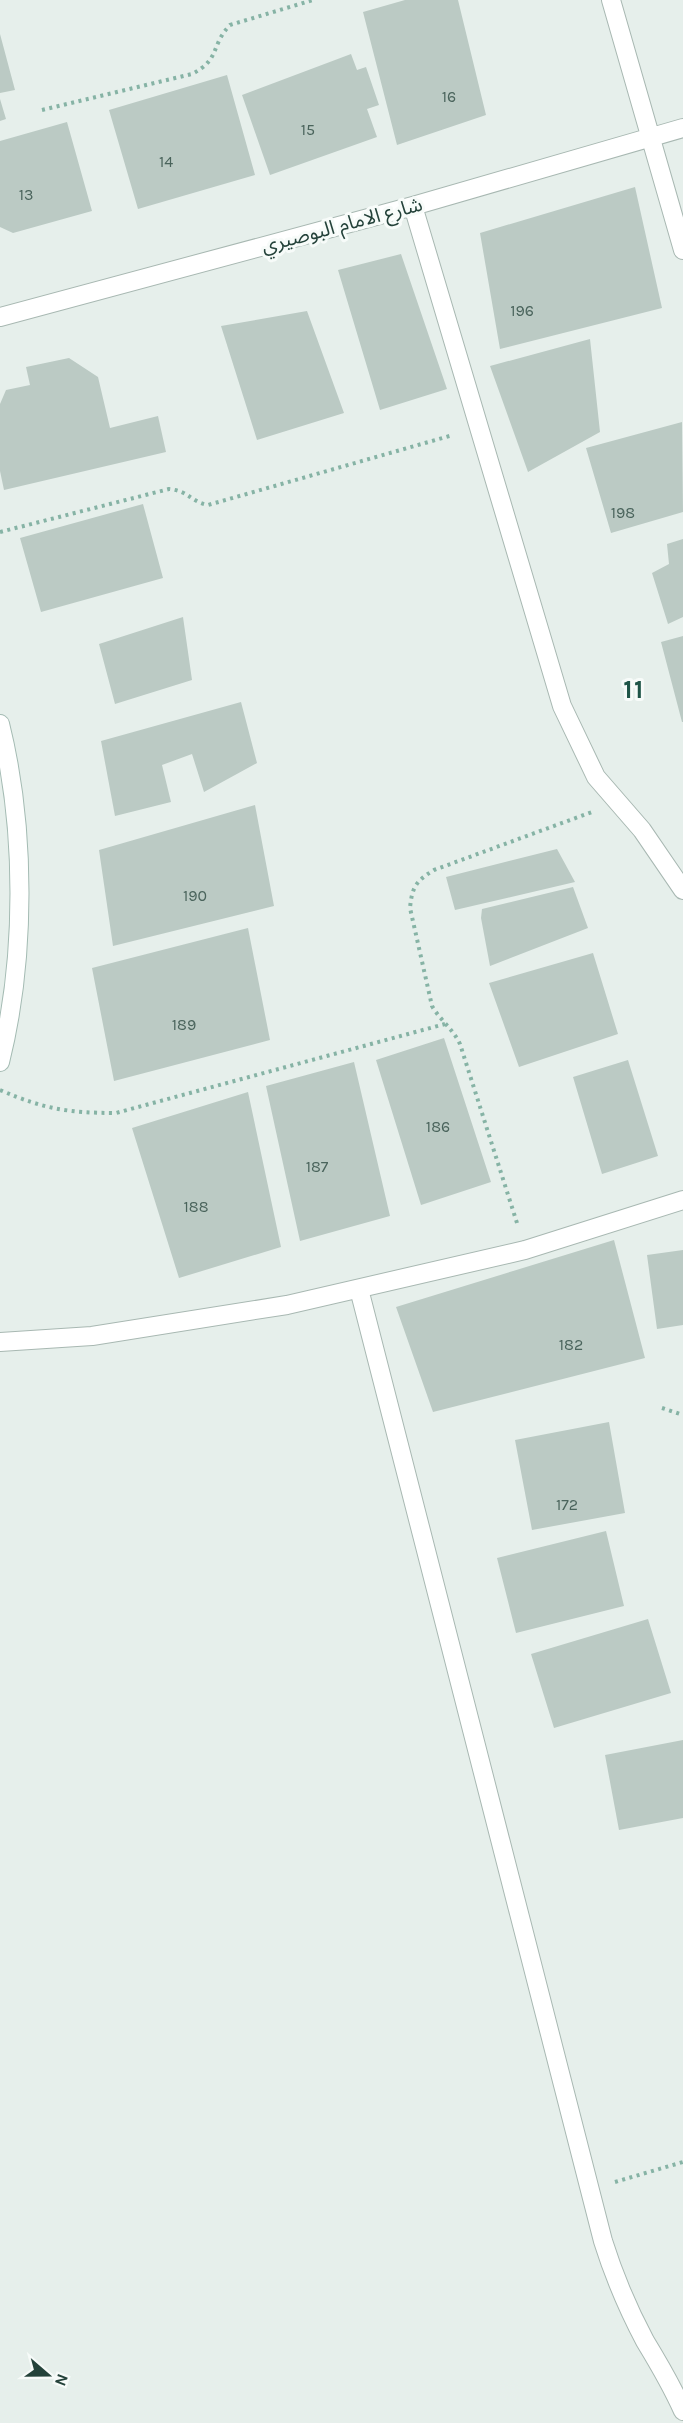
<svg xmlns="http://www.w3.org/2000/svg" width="683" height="2423" font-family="Karla,'Noto Sans Arabic',sans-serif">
	<rect width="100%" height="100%" fill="#e6efeb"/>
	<path fill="#bbcac4" d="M 405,0 L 458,0 L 486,115 L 397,145 L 363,12 Z
		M 0,34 L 15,90 L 0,93 Z
		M 351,54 L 357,70 L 366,67 L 379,105 L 367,109 L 377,137 L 270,175 L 242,95 Z
		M 227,75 L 255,175 L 138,209 L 109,110 Z
		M 0,99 L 6,119 L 0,121 Z
		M 67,122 L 92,211 L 13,233 L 0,227 L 0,141 Z
		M 635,187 L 662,308 L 500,349 L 480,233 Z
		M 401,254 L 447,389 L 380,410 L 338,270 Z
		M 307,311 L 344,413 L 257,440 L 221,326 Z
		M 590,339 L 600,432 L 528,472 L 490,366 Z
		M 69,358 L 98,377 L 110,428 L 158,416 L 166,452 L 4,490 L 0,471 L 0,404 L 6,390 L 30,385 L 26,367 Z
		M 682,422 L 683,512 L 611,533 L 586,448 Z
		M 143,504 L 163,578 L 41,612 L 20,538 Z
		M 683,539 L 683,617 L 668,624 L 652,573 L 669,564 L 667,544 Z
		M 183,617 L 192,680 L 115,704 L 99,644 Z
		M 683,636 L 683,722 L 682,722 L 661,642 Z
		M 241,702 L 257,763 L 204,792 L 192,754 L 162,765 L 171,802 L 115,816 L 101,741 Z
		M 255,805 L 274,906 L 113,946 L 99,850 Z
		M 557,849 L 575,882 L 455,910 L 446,877 Z
		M 573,887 L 588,928 L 490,966 L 481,918 L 482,909 Z
		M 248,928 L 270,1040 L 114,1081 L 92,968 Z
		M 593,953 L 618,1034 L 519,1067 L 489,983 Z
		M 444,1038 L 491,1182 L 421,1205 L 376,1060 Z
		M 628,1060 L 658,1156 L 602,1174 L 573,1077 Z
		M 354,1062 L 390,1216 L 300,1241 L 266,1086 Z
		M 248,1092 L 281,1247 L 179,1278 L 132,1128 Z
		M 614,1240 L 645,1358 L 433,1412 L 396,1307 Z
		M 683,1250 L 683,1325 L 657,1329 L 647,1255 Z
		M 609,1422 L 625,1513 L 532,1530 L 515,1440 Z
		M 606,1531 L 624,1606 L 516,1633 L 497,1558 Z
		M 648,1619 L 671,1693 L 554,1728 L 531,1654 Z
		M 683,1740 L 683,1818 L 619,1830 L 605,1755 Z"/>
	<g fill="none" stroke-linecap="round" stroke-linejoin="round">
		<g stroke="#a8b8b2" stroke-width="20">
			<path id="street" d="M 611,0 L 683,250
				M 413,206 L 562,706 L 596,777 L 642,830 L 683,890
				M 0,317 L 413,206 L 683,128
				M 359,1289 L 603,2241 C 614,2276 628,2309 645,2341 C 659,2364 672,2386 683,2411
				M 0,1342 L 92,1336 L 287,1305 L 525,1250 L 683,1200"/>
		</g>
		<g stroke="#a4bbb3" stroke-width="20">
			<path id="secondary" d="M 0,724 C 26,828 26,958 0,1062"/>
		</g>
		<path stroke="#86b3a5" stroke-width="4" stroke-dasharray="3 4.5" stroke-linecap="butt" d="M 42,110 L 192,74 C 221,59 210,46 230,25 L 313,0
			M 0,532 L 169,489 C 189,491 191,502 208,505 L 453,435
			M 0,1090 C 44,1109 68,1113 116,1113 L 445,1024
			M 517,1223 L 460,1044 C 453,1029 440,1020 432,1006 L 410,908 C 412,887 416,881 434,870 L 592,812
			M 662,1408 L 683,1415
			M 615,2182 L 683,2162"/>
		<use href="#street" stroke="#fff" stroke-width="18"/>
		<use href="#secondary" stroke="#fff" stroke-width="18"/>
	</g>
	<g text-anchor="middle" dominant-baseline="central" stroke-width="6" stroke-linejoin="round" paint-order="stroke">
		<g font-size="16" fill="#4a645c">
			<text x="449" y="96">16</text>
			<text x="308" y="129">15</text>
			<text x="166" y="161">14</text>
			<text x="26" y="194">13</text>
			<text x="522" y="310">196</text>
			<text x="623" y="512">198</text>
			<text x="195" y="895">190</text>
			<text x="184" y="1024">189</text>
			<text x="438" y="1126">186</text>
			<text x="317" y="1166">187</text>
			<text x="196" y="1206">188</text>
			<text x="571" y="1344">182</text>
			<text x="567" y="1504">172</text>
		</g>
		<g font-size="20" fill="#24423a" stroke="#f7fbf9">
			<text transform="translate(342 225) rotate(-15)">شارع الامام البوصيري</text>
		</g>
		<g font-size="26" font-weight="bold" letter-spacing="1.5" fill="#1f5548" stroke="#f7fbf9">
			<text x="634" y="689">11</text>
		</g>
	</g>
	<g transform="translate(48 2375) rotate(110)" stroke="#f7fbf9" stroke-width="4.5" paint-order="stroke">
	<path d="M0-4.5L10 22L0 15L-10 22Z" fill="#24423a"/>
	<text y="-9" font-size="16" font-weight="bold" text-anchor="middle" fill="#24423a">N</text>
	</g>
</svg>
